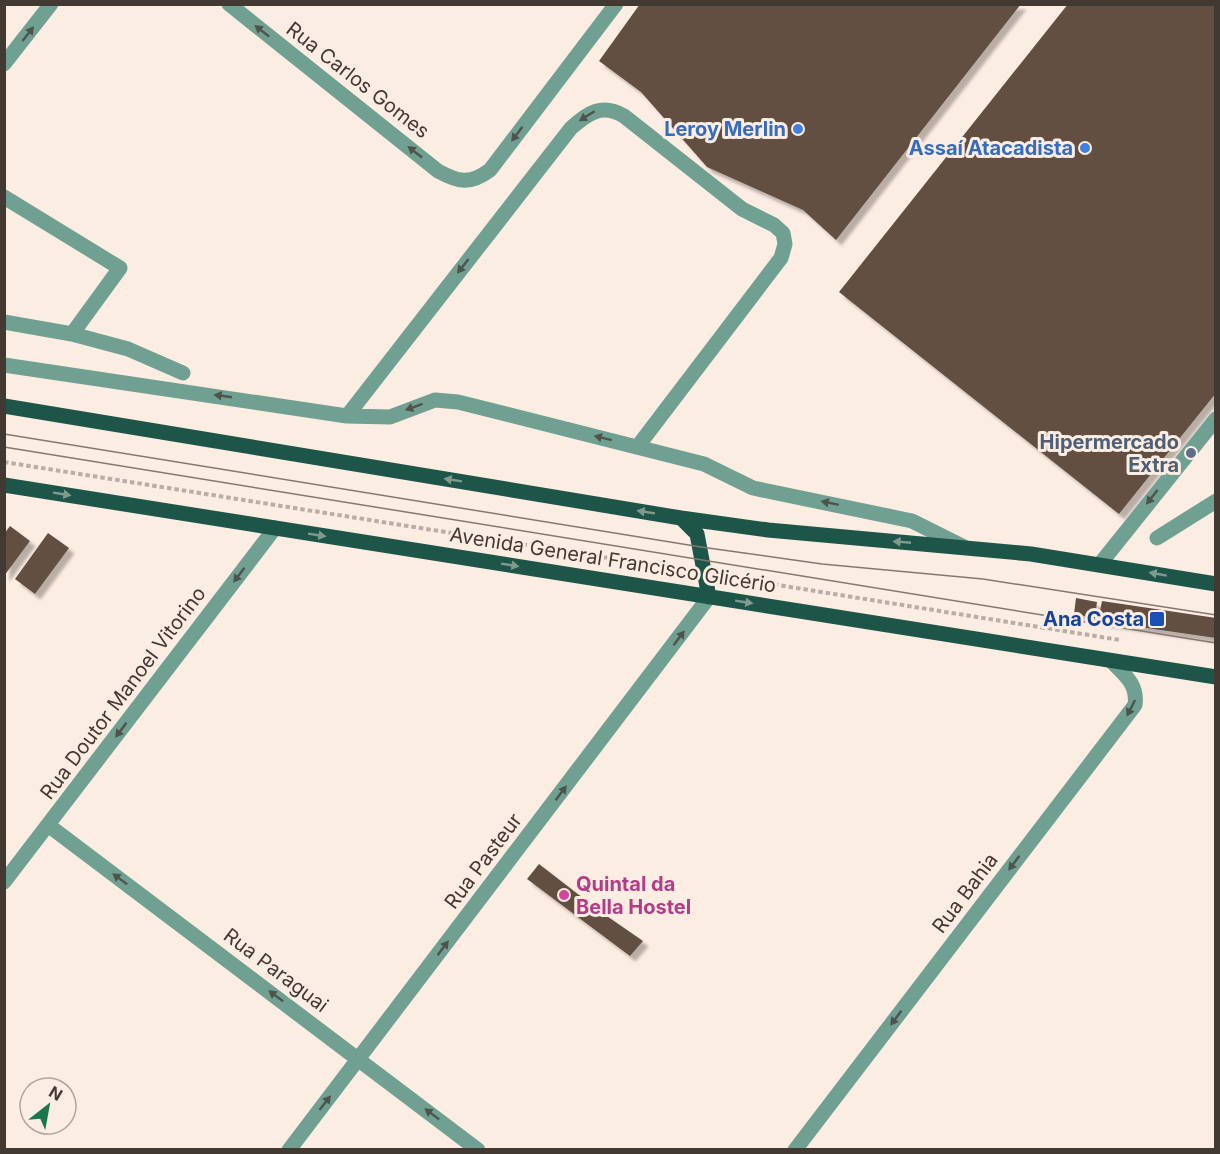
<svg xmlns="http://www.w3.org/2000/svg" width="1220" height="1154" font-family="Inter,sans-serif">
	<defs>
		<filter id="shadow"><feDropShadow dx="5.5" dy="5.5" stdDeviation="1.5" flood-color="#0004"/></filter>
	</defs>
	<rect width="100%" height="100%" fill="#fcede3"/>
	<path fill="#634f42" filter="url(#shadow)" d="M 640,4 L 1021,4 L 836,240 L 803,210 L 707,167 L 641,92 L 599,61 Z
		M 1068,4 L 1216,4 L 1216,393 L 1119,514 L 839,292 Z
		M 10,526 L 30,541 L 4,576 L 4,534 Z
		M 48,533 L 69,548 L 35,594 L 15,579 Z
		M 1076,598 L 1097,602 L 1095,618 L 1074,614 Z
		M 1102,601 L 1216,618 L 1216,638 L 1098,621 Z
		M 539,864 L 601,912 L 643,941 L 630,956 L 527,879 Z"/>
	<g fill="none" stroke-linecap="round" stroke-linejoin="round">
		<path stroke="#baada4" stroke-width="4" stroke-dasharray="4.5 3" stroke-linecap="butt" d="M 4,462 L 685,570
			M 722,576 L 1120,640"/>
		<path stroke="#70a092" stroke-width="15" d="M 229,4 L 438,171 C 458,182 470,185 490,170 L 616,4
			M 4,64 L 51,4
			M 4,197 L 120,268 L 72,334
			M 4,322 L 72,334 L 128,349 L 183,373
			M 4,365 L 347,416 L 390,417 L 435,400 L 458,402 L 704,464 L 753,488 L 912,521 L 964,547
			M 347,416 L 571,128 C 588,113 602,103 624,116 L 742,209 L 774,225 L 783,233 L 785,244 L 781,258 L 638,446
			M 1157,538 L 1216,501
			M 1100,564 L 1216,419
			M 48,825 L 478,1150
			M 4,882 L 275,528
			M 289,1150 L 709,597
			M 795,1150 L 1135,705 C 1138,684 1124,674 1111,661"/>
		<path stroke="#1d5648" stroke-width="15" d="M 4,406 L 681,518 L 768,530 L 1031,554 L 1216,584
			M 4,485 L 1216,677
			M 681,518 L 697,534 L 709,597"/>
		<path stroke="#837870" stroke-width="1.5" d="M 4,434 L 701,547 L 822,564 L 983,579 L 1216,615
			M 4,447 L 1216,643"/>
	</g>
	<defs><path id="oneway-solid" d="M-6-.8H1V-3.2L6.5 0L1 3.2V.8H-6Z" transform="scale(1.5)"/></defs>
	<g fill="#4e534b">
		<use href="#oneway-solid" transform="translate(262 31) rotate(-142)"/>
		<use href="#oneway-solid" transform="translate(28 34) rotate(-52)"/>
		<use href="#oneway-solid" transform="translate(587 116) rotate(148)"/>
		<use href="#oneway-solid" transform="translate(517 134) rotate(127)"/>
		<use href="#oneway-solid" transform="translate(415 152) rotate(-142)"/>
		<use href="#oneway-solid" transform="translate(463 266) rotate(128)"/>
		<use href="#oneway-solid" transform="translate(223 396) rotate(-172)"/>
		<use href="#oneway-solid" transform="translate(414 407) rotate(160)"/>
		<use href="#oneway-solid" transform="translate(603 438) rotate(-166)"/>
		<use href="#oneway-solid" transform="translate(1152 497) rotate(128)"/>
		<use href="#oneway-solid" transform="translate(830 503) rotate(-168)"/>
		<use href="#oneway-solid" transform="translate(239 575) rotate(127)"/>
		<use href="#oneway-solid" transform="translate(679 638) rotate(-53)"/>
		<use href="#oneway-solid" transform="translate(1131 708) rotate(117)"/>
		<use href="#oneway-solid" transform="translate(121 730) rotate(127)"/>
		<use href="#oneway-solid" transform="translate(561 793) rotate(-53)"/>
		<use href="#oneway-solid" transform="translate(1014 863) rotate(127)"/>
		<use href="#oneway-solid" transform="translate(120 879) rotate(-143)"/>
		<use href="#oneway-solid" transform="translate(443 948) rotate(-53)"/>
		<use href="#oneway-solid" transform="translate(276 996) rotate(-143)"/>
		<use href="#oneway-solid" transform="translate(896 1018) rotate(127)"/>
		<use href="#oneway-solid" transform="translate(325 1103) rotate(-52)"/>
		<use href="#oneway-solid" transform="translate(432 1114) rotate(-143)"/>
	</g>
	<g fill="#819a8e">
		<use href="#oneway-solid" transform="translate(453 480) rotate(-171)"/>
		<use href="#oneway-solid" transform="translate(62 494) rotate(9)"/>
		<use href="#oneway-solid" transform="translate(646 512) rotate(-171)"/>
		<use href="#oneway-solid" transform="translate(317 535) rotate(9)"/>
		<use href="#oneway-solid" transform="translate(902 542) rotate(-175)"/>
		<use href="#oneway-solid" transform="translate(510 565) rotate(9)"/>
		<use href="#oneway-solid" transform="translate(1158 574) rotate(-170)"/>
		<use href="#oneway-solid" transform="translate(744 602) rotate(9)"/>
	</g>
	<g fill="#3f7fe0" stroke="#fcede3" stroke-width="2">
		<circle cx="798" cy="129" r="6"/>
		<circle cx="1085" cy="148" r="6"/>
	</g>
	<circle fill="#5c6f8a" stroke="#fcede3" stroke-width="2" cx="1191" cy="453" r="6"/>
	<rect fill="#1a4fb4" stroke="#fcede3" stroke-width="2" x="1149" y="611" width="16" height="16" rx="3"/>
	<circle fill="#d1479c" stroke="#fcede3" stroke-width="2" cx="564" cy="895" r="6"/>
	<g text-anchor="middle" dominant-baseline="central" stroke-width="6" stroke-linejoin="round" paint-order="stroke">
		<g font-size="20" fill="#433933" stroke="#fcede3">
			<text transform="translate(358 80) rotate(38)">Rua Carlos Gomes</text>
			<text transform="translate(613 560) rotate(9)">Avenida General Francisco Glicério</text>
			<text transform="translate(123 693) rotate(-53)">Rua Doutor Manoel Vitorino</text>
			<text transform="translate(483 861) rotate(-53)">Rua Pasteur</text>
			<text transform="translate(965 893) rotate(-53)">Rua Bahia</text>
			<text transform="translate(276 970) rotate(37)">Rua Paraguai</text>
		</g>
		<g font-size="20" font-weight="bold" fill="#366cbe" stroke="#fcede3" text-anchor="end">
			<text x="786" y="129">Leroy Merlin</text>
			<text x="1073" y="148">Assaí Atacadista</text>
		</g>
		<g font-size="20" font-weight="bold" fill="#4e5e75" stroke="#fcede3" text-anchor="end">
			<text x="1179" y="442">Hipermercado<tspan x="1179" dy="23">Extra</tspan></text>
		</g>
		<g font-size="20" font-weight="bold" fill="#164399" stroke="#fcede3" text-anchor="end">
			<text x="1144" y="619">Ana Costa</text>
		</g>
		<g font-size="20" font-weight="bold" fill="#b23c85" stroke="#fcede3" text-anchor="start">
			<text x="576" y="884">Quintal da<tspan x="576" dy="23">Bella Hostel</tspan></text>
		</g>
	</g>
	<rect width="1220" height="1154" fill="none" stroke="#433933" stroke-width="12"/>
	<g transform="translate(48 1106) rotate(31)"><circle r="28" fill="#fcede3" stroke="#b2a59d" stroke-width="1.5"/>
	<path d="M0-4.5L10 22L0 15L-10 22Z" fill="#1a764b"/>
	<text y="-9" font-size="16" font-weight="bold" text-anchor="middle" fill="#433933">N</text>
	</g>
</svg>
